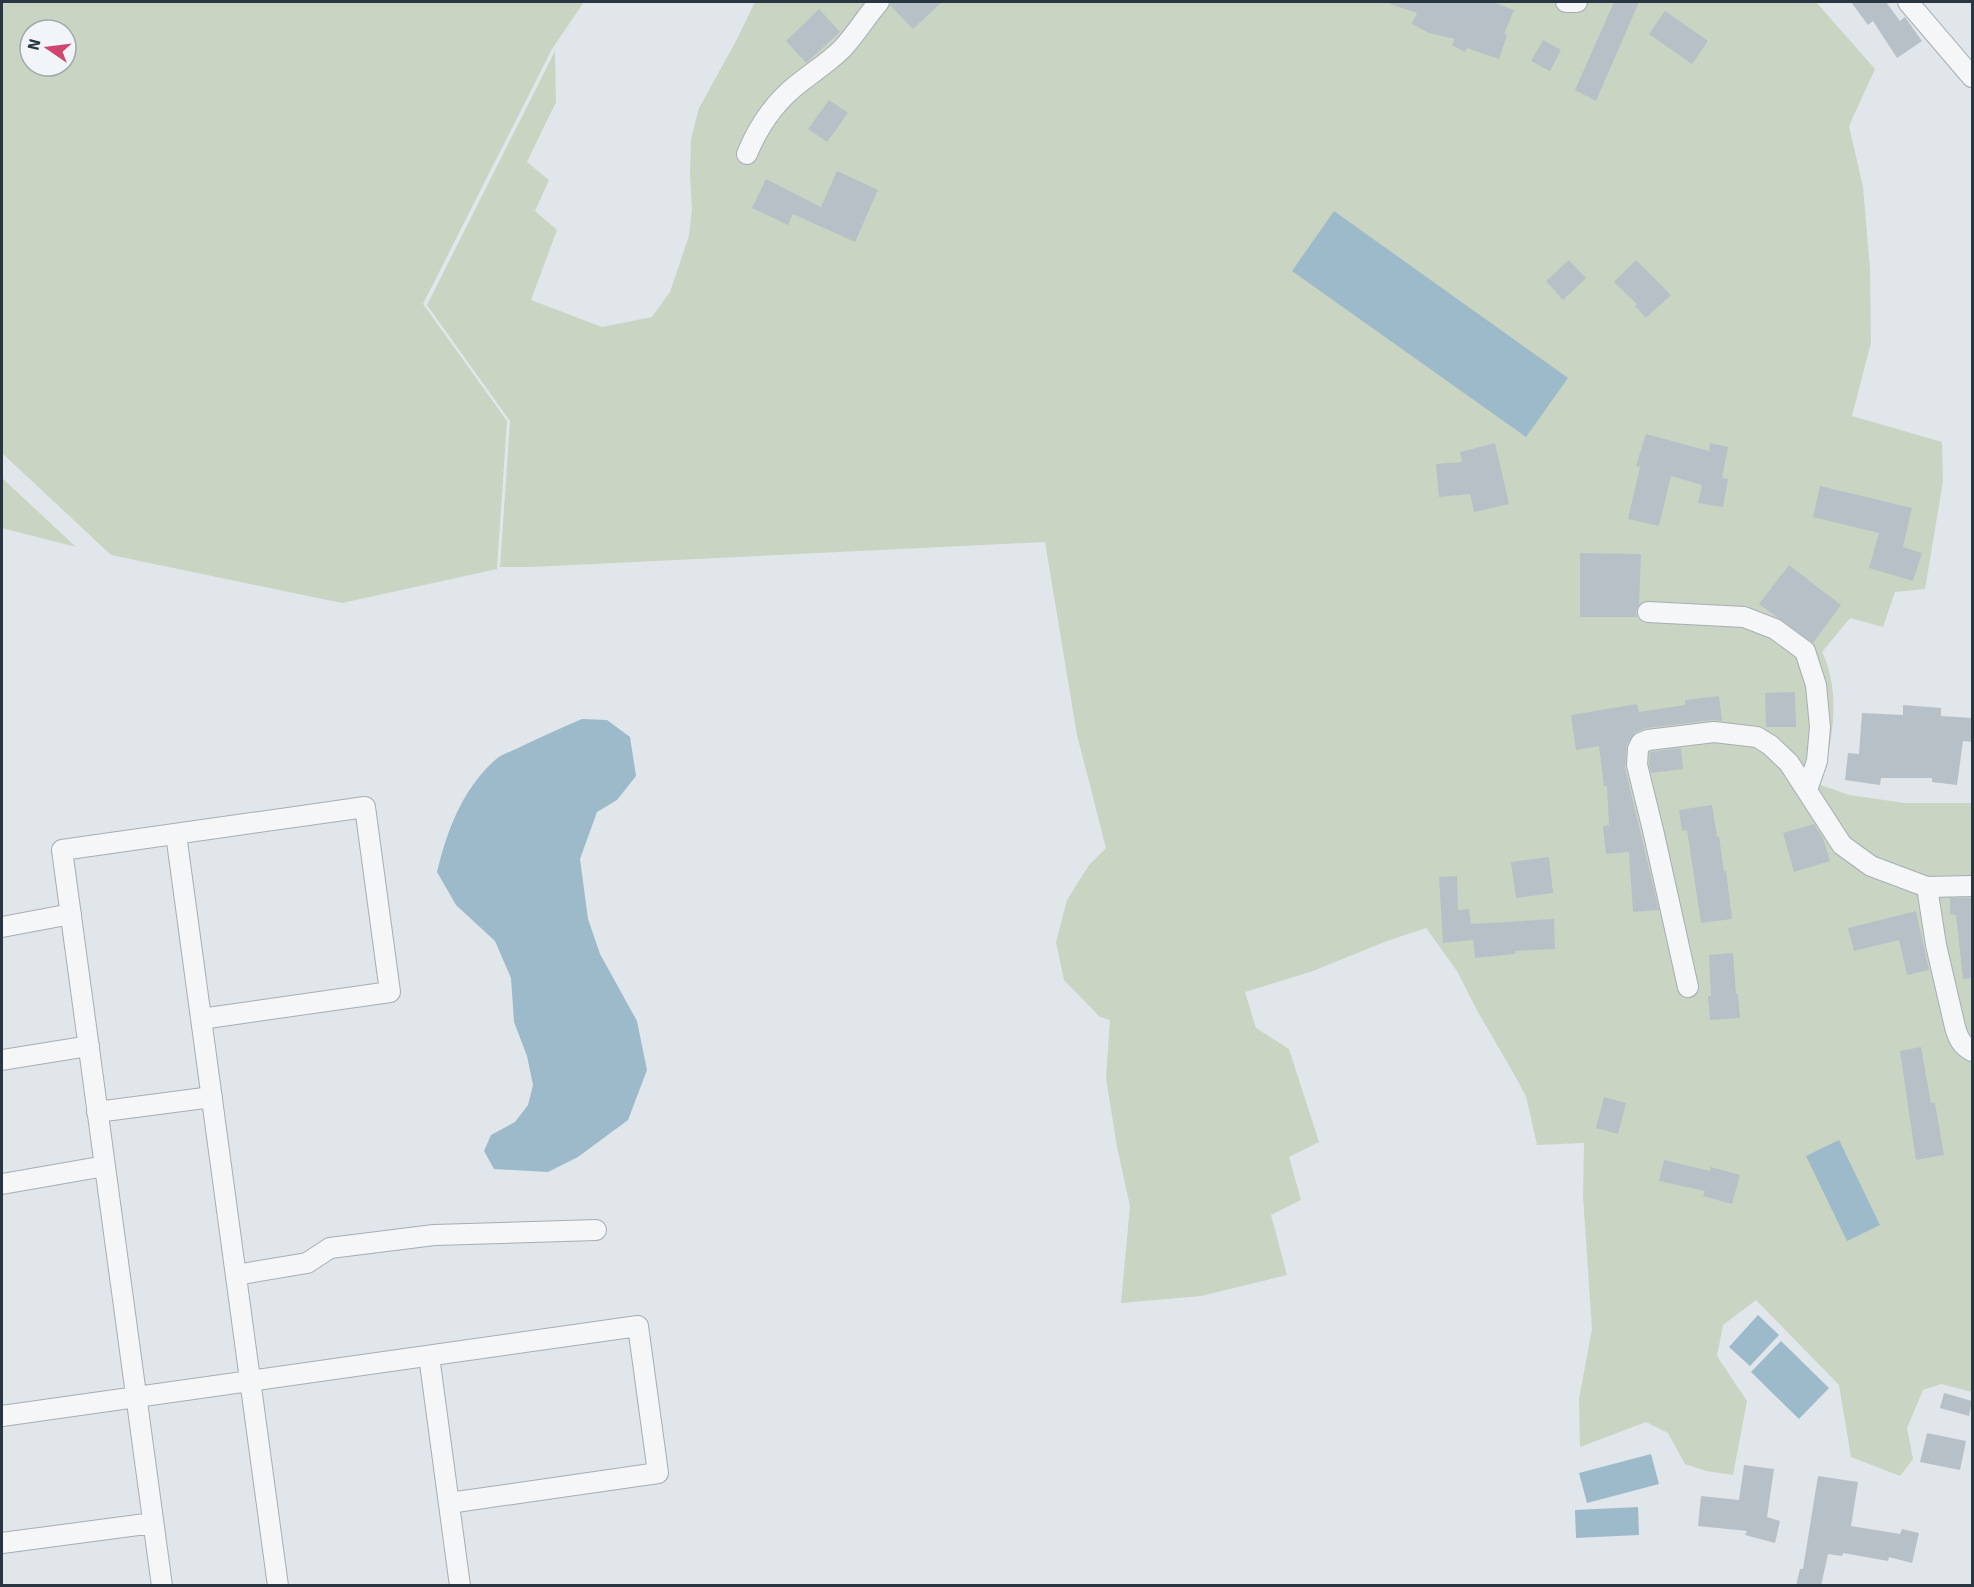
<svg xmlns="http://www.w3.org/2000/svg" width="1974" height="1587" font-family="Signika,sans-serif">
	<rect width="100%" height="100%" fill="#e1e6ea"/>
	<path fill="#cad4c2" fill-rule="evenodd" d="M 2,2 L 584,2 L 552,49 L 423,304 L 507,421 L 497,569 L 342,603 L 111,555 L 2,453 ZM 30,30 L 66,30 L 66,66 L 30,66 Z
		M 755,2 L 1816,2 L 1875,69 L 1849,126 L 1863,187 L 1870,269 L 1871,343 L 1852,416 L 1942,442 L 1943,481 L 1925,589 L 1895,592 L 1883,627 L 1850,618 L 1822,652 C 1842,693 1832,743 1821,785 L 1849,795 L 1905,803 L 1972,803 L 1972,1392 L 1941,1384 L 1923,1390 L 1907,1428 L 1913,1459 L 1900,1476 L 1851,1457 L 1839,1385 L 1756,1300 L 1723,1325 L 1717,1356 L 1747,1401 L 1733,1475 L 1706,1471 L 1685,1464 L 1668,1433 L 1646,1422 L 1580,1447 L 1579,1399 L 1592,1329 L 1583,1197 L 1584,1143 L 1537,1145 L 1526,1096 L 1510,1067 L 1479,1014 L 1457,971 L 1426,928 L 1387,941 L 1313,971 L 1245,992 L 1256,1028 L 1289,1049 L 1319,1142 L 1289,1157 L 1301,1200 L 1271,1215 L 1287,1275 L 1201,1296 L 1121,1303 L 1130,1206 L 1117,1147 L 1106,1078 L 1110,1020 L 1100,1017 L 1064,980 L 1056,942 L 1067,900 L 1089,865 L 1106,848 L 1077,735 L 1045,542 L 531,567 L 500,567 L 510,421 L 427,305 L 555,51 L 556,102 L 527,162 L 549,180 L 535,211 L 557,230 L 531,300 L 602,327 L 652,317 L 670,292 L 689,236 L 692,209 L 690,176 L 691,139 L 699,108 L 735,43 Z
		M 2,478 L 76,547 L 2,528 Z"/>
	<path fill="#9cbaca" d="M 1334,211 L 1568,378 L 1526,437 L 1292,271 Z
		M 582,719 L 607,720 L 630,737 L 636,776 L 617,800 L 597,812 L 580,859 L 588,919 L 600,954 L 637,1021 L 647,1070 L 628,1120 L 578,1157 L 548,1172 L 494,1169 L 484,1151 L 491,1135 L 515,1122 L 528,1105 L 533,1085 L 527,1056 L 514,1022 L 511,978 L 495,941 L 456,905 L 437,872 C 447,831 462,790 494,761 C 500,755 510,752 518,748 C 539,738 560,728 582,719 Z
		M 1839,1140 L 1880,1225 L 1847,1241 L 1806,1156 Z
		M 1758,1315 L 1779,1335 L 1750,1366 L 1729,1347 Z
		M 1781,1341 L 1829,1388 L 1799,1419 L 1751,1372 Z
		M 1651,1454 L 1659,1484 L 1587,1503 L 1579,1473 Z
		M 1638,1507 L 1639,1535 L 1576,1538 L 1575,1510 Z"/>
	<path fill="#b8c0c7" d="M 891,2 L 942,2 L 913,29 L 890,5 Z
		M 1390,2 L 1493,2 L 1514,10 L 1504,34 L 1507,35 L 1499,59 L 1467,48 L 1465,52 L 1452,45 L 1455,39 L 1429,33 L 1412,24 L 1417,13 L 1390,4 Z
		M 1614,2 L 1639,2 L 1596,101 L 1575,90 Z
		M 1851,2 L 1886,2 L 1900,21 L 1905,17 L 1922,41 L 1897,58 L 1873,21 L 1868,25 Z
		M 819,9 L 840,32 L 806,63 L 786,41 Z
		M 1665,11 L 1708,41 L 1692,64 L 1649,34 Z
		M 1543,40 L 1561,50 L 1550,71 L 1531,61 Z
		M 829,100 L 848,113 L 827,142 L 808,129 Z
		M 837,171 L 878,190 L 855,242 L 793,214 L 788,225 L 752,208 L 766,179 L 821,207 Z
		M 1569,260 L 1586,278 L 1563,300 L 1546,281 Z
		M 1636,260 L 1671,295 L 1646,318 L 1635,306 L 1637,304 L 1614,282 Z
		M 1646,434 L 1709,451 L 1710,443 L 1728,447 L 1722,478 L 1728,479 L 1723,507 L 1698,503 L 1702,485 L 1671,476 L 1659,526 L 1628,519 L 1640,467 L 1636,466 Z
		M 1495,443 L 1509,504 L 1474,512 L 1470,494 L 1439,497 L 1436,464 L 1462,462 L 1460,452 Z
		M 1820,486 L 1912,508 L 1903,547 L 1922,553 L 1913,581 L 1869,568 L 1879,533 L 1813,517 Z
		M 1580,553 L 1641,554 L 1639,605 L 1636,611 L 1637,617 L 1580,617 Z
		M 1789,565 L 1841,605 L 1813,643 L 1759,604 Z
		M 1795,692 L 1796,727 L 1766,727 L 1765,693 Z
		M 1719,696 L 1722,721 L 1713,720 L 1646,728 L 1636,732 L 1627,744 L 1625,768 L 1659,910 L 1633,912 L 1629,852 L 1606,854 L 1603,826 L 1609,825 L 1607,786 L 1604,786 L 1599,746 L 1576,750 L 1571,715 L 1637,704 L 1639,712 L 1685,705 L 1685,700 Z
		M 1903,705 L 1941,708 L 1941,716 L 1972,718 L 1972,742 L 1963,741 L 1957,785 L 1932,782 L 1932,778 L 1881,778 L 1880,785 L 1845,780 L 1848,753 L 1859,754 L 1862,713 L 1903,715 Z
		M 1681,748 L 1683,769 L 1651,773 L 1649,764 L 1650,752 Z
		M 1712,805 L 1717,837 L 1719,836 L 1724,871 L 1726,871 L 1732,919 L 1701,923 L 1687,830 L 1682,831 L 1679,810 Z
		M 1814,824 L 1823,838 L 1830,861 L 1794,872 L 1783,833 Z
		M 1549,857 L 1553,893 L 1516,898 L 1511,862 Z
		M 1457,876 L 1458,910 L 1469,909 L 1471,924 L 1554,919 L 1555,949 L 1515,951 L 1515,954 L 1475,958 L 1473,940 L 1443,943 L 1439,877 Z
		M 1950,898 L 1972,898 L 1972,978 L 1963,979 L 1956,915 L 1950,914 Z
		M 1916,911 L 1929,970 L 1907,975 L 1899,940 L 1854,951 L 1848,928 Z
		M 1733,953 L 1736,994 L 1738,994 L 1740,1018 L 1710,1020 L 1708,996 L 1711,996 L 1709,955 Z
		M 1921,1047 L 1931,1103 L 1935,1103 L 1944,1155 L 1916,1160 L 1900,1051 Z
		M 1604,1097 L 1626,1103 L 1618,1134 L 1596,1128 Z
		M 1664,1160 L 1710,1171 L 1711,1167 L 1740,1175 L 1732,1204 L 1703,1196 L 1705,1191 L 1659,1181 Z
		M 1944,1393 L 1972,1401 L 1969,1416 L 1940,1408 Z
		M 1927,1433 L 1966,1441 L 1960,1470 L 1920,1462 Z
		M 1744,1465 L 1774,1469 L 1767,1517 L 1780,1521 L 1775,1543 L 1745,1535 L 1747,1531 L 1698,1526 L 1701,1496 L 1739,1500 Z
		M 1818,1476 L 1858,1482 L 1851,1526 L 1900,1534 L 1902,1529 L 1919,1533 L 1912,1563 L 1889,1557 L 1888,1561 L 1843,1553 L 1842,1556 L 1828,1554 L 1821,1586 L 1796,1586 L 1800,1569 L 1803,1569 Z"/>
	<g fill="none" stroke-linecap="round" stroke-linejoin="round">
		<g stroke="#a6aeb4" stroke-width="22">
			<path id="minor" d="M 1566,2 L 1577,2
				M 1908,2 L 1972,77
				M 747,154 C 758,127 775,102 798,84 C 813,72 829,62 842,49 C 856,34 866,17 879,2
				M 1648,612 L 1744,617 L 1775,629 L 1805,651 L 1816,685 L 1820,727 L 1817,761 L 1807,790
				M 176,834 L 278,1586
				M 1927,887 L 1936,945 L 1955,1027 C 1958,1038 1962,1046 1972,1051
				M 2,927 L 71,914
				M 1688,987 L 1653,830 L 1637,765 L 1638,749 L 1641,743 L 1648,740 L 1714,732 L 1757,737 L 1770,745 L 1789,763 L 1842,845 L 1871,866 L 1927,887 L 1972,886
				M 2,1060 L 89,1046
				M 97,1112 L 212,1097
				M 2,1184 L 105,1166
				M 236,1275 L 307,1263 L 330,1248 L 434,1235 L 596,1230
				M 429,1356 L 460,1586
				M 2,1416 L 638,1326 L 658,1473 L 449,1503
				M 2,1543 L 153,1523
				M 162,1586 L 62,850 L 365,807 L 390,992 L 201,1019"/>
		</g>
		<use href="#minor" stroke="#f4f6f8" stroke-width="20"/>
	</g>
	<rect width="1974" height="1587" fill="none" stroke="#293642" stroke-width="6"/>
	<g transform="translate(48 48) rotate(284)"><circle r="28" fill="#f1f5f7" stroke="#a1a9af" stroke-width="1.5"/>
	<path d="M0-4.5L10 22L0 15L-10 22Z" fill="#d04671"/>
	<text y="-9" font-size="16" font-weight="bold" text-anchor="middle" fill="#293642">N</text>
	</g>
</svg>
